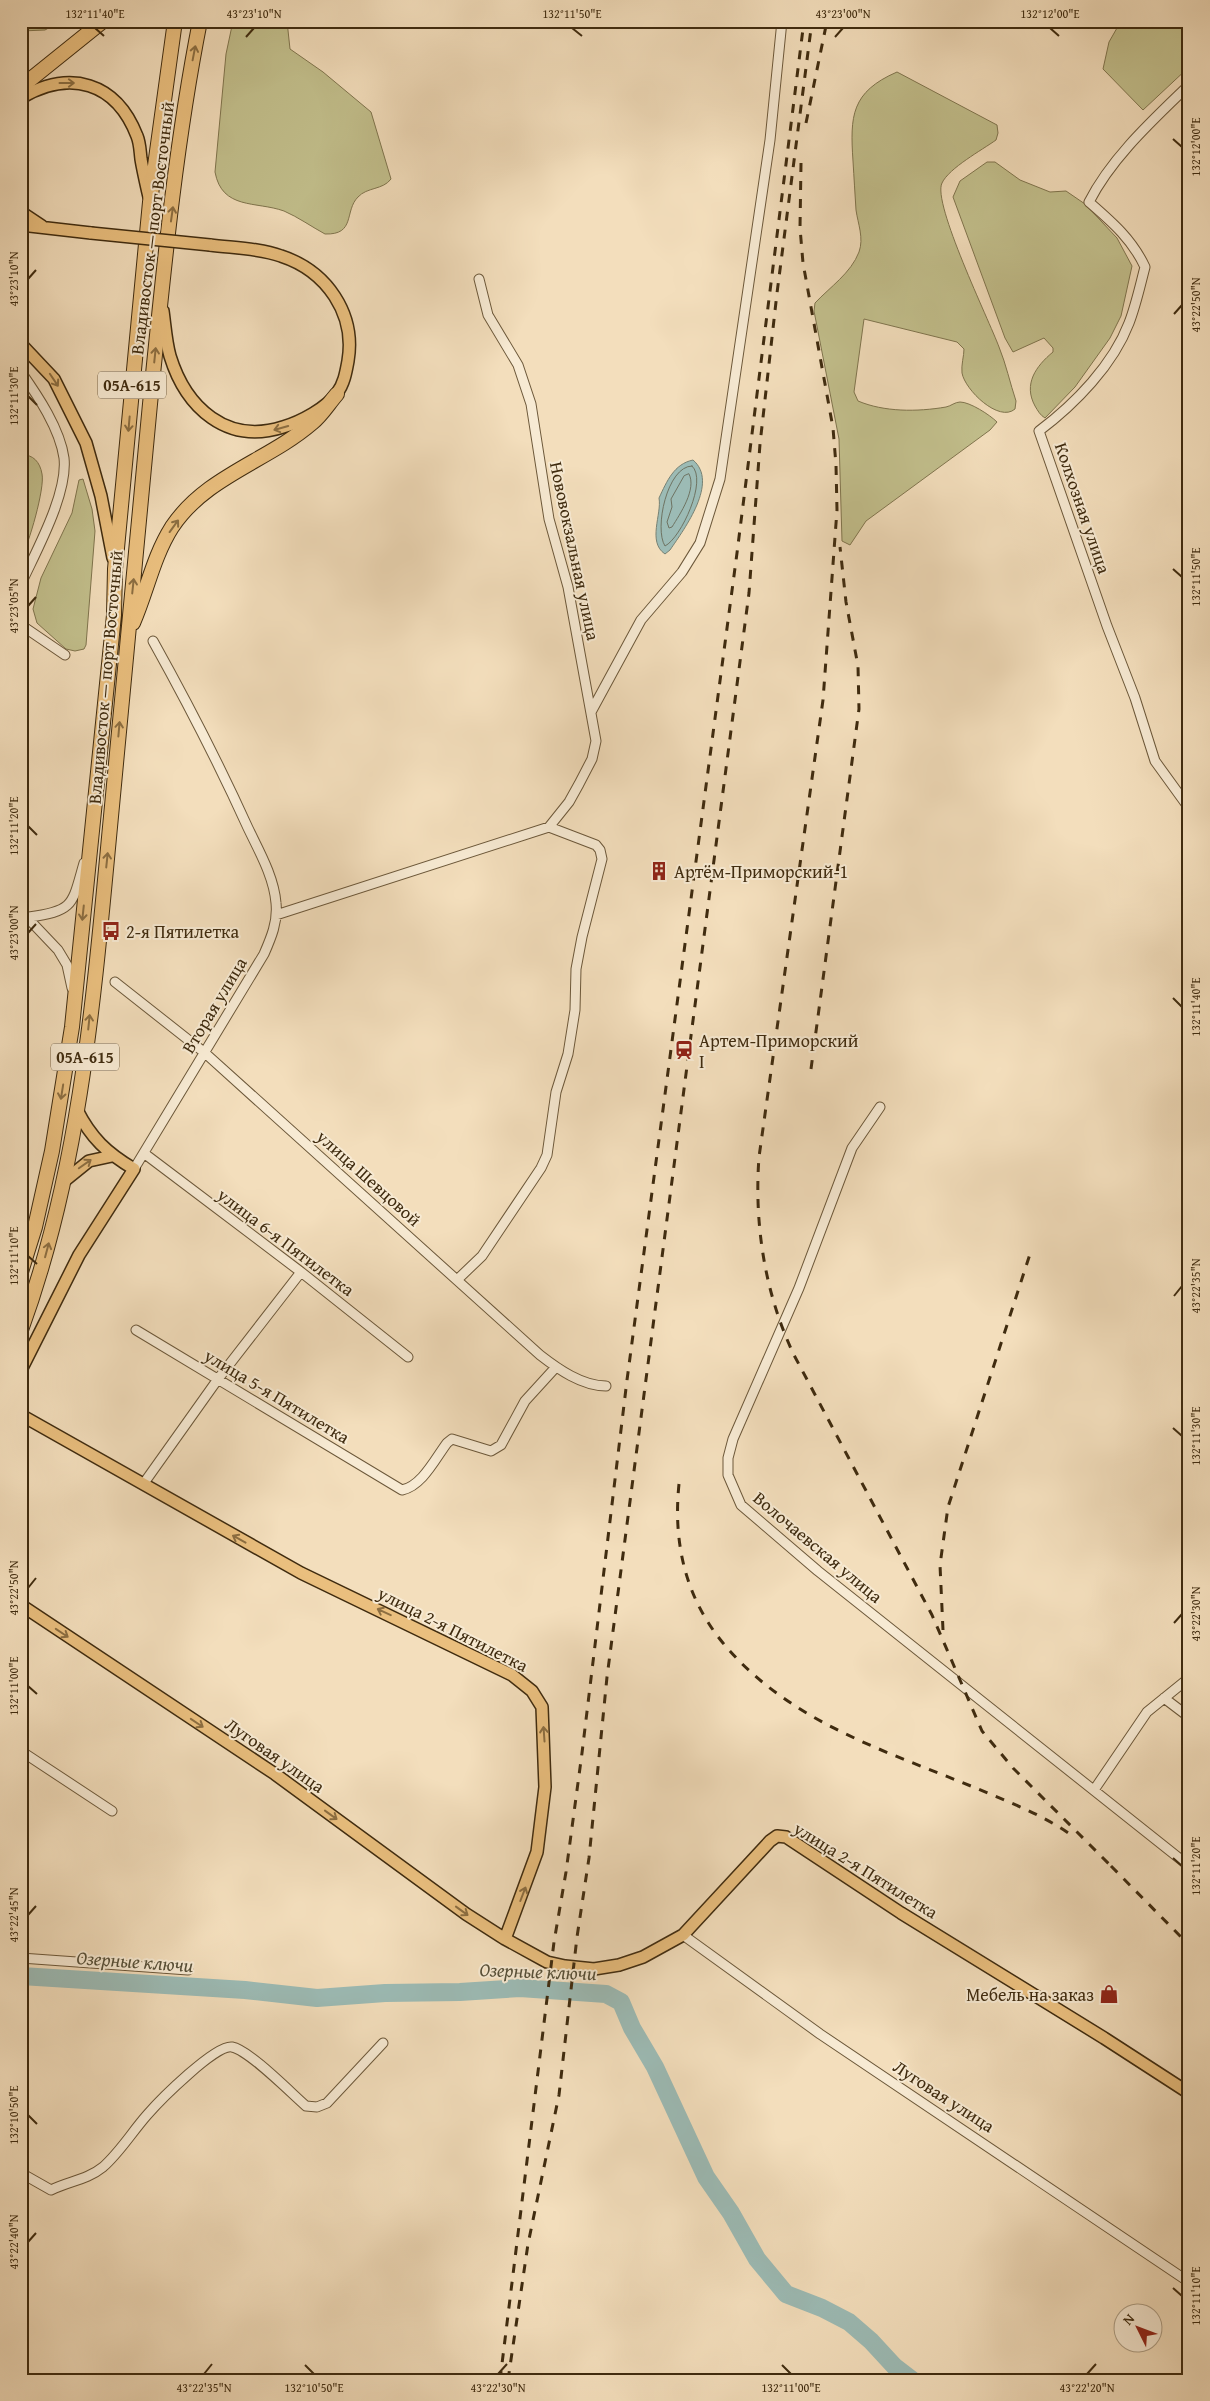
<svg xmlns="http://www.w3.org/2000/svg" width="1210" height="2401" font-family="'Gentium Book Plus',serif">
	<rect width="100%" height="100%" fill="#f3debc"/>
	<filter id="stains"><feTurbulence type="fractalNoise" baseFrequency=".004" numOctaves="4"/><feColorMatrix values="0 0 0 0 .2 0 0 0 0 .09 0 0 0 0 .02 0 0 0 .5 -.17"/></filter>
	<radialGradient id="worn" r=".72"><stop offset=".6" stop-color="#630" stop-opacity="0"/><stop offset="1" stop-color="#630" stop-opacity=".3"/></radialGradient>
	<path fill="#c2bf8c" stroke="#80754e" d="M 21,21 L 61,21 L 45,30 L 21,31 Z
		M 233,21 L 287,21 L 290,49 L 323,72 L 371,112 L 391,179 C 383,190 367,187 358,197 C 344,211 356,235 325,234 C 312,227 298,217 284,211 C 256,201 222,210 215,172 L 226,54 Z
		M 1121,21 L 1189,21 L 1189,67 L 1143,110 L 1103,69 L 1109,42 Z
		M 897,72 L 997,125 L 998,133 L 996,140 C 982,150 949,168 942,183 C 932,203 989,320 999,347 C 1006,364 1010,383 1016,401 L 1015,409 C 999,423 965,390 962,373 C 961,365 964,356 964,349 L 957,342 L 864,319 L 854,392 L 858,401 C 884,412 917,412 946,407 C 951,406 955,402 960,402 C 970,402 990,415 997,422 L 990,430 L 866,521 L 850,545 L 842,541 L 839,439 L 814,311 L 815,303 C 830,287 851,273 859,252 C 864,238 858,224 856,210 C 855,194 854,178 853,161 C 850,116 851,92 897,72 Z
		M 987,162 L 995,162 L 1020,180 L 1050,192 L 1066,191 L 1085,204 L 1117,238 L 1132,266 L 1121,316 L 1110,338 L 1075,387 L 1045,418 C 1040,415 1038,411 1035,406 C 1023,384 1036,366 1053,352 L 1053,348 L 1044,338 L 1013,352 L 1005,338 L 953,197 L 960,181 Z
		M 1189,321 L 1189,394 C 1180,366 1180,348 1189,321 Z
		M 21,455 C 33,454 40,462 42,474 C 45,488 29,544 21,558 Z
		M 83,479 L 92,509 L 95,531 L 86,645 L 84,649 L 75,651 L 66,649 L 37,623 L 33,609 L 41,578 L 72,513 L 79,480 Z
		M 898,2367 L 905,2367 L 923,2380 L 897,2380 L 894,2373 Z"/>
	<path fill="#9cbbb5" stroke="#778173" d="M 693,460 C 719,482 685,528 670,550 L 665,554 C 647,542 662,514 659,498 C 667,481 674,464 693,460 Z"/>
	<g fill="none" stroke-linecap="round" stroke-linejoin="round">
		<path stroke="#6e7362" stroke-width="1" d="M 692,466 C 708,480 681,538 665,546 C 654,529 667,466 692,466 Z
			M 689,474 C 697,489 680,514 672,527 L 669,528 L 667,522 L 672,507 L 671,499 L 684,476 Z"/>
		<path stroke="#9cbbb5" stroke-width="18" d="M 21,1976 L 245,1990 L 317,1998 L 385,1993 L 460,1992 L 520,1988 L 606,1994 L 621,2002 L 632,2028 L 655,2067 L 706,2177 L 731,2213 L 757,2259 L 786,2294 L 822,2308 L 849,2322 L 871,2341 L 895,2367 L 912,2380"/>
		<g stroke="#6c583a" stroke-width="11">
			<path id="minor" d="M 1189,85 C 1153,120 1112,157 1089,202 C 1112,222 1132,239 1145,267 C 1140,286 1136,305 1129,323 C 1113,365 1075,404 1039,431 L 1107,626 L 1135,698 L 1155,761 L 1189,808
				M 21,372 C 38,396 60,429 64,458 C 68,494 36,551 21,584
				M 21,625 L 65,655
				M 591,712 L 641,620 L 682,572 L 700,543 L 720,479 L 770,140 L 782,21
				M 21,911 L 58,950 L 67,965 L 72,988
				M 276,915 L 549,827 L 569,802 L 579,784 L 592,759 L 596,741 L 568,587 L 549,519 L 531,404 L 518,365 L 488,315 L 479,279
				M 29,917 C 75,911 72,904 84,863
				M 115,982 L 205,1053 L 540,1355 C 558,1369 582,1386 606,1386
				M 880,1107 L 852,1148 L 799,1288 L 733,1439 L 728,1458 L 728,1475 L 741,1505 L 818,1571 L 1189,1866
				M 145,1154 L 301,1272 L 408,1357
				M 134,1169 L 264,954 C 271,938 278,922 276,903 C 274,877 259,851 248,828 C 219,764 187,702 153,641
				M 458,1279 L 482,1256 L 541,1168 L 547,1155 L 556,1092 L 568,1054 L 575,1010 L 576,969 L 582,937 L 602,859 L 600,850 L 596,845 L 549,827
				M 136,1330 L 402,1490 C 422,1486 435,1459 447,1443 L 452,1439 L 491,1451 L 501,1445 L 525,1401 L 556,1367
				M 144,1483 L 218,1379 L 301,1272
				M 1164,1698 L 1189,1717
				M 21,1751 L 112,1811
				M 1094,1790 L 1147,1712 L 1189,1678
				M 683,1935 L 820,2034 L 1189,2282
				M 21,1958 L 188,1970
				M 21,2173 L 51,2190 C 69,2181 87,2180 103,2167 C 120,2152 132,2132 147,2115 C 160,2100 216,2044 232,2047 C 249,2050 291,2093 306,2106 L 317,2107 L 327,2103 L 383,2043"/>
		</g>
		<g stroke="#3f2b0f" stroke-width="14">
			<path id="major" d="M 21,98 C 70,69 116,82 137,136 C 140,143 140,151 141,159 C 143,171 146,184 149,197
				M 21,212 L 42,226
				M 21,225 L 91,233
				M 163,311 C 165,325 166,342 170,356 C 186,408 227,445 283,427 C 300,422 327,408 337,393 C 344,384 346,372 348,361 C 356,314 327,271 281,256 C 259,248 233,248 210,245
				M 21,344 L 54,379 L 86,443 L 101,496 L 113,558
				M 63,1182 L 89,1161 L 112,1156
				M 21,1370 L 79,1255 L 134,1169 C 107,1153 91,1138 77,1110
				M 21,1415 L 301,1573 L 512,1675 L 532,1691 L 542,1707 L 545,1787 L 537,1852 L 505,1939
				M 21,1605 L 275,1774 L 466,1914 L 505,1939 L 547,1962 L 565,1966 L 594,1969 L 619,1965 L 643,1957 L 683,1935 L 770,1841 L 777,1836 L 786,1837 L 901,1913 L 1104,2038 L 1189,2093"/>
		</g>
		<g stroke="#3f2b0f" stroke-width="16">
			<path id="highway" d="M 21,87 L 103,21
				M 133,623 C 147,591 153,557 172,527 C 206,476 268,461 312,423 C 322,415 329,403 337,394
				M 21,1272 L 35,1227 L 52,1151 L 72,1027 L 114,615 L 115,569 L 150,202 L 175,21
				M 21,1330 C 80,1169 94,996 110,827 C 124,686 137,545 150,404 C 163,276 175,147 200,21"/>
		</g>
		<use href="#minor" stroke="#f7ead3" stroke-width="9"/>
		<use href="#major" stroke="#eabf7e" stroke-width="11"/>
		<use href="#highway" stroke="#eabf7e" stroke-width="14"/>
		<path stroke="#3f2b0f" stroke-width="3" stroke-dasharray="9 9" stroke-linecap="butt" d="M 806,123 L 827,21
			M 801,163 L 800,228 L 803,263 L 833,428 L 836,465 L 837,510 L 823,700 L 759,1157 C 754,1225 765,1294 794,1355 L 932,1615 L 982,1731 L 1013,1768 L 1115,1870
			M 811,1069 L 859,709 L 858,666 L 846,602 L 840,547
			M 679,1484 C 673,1542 685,1597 723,1643 C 792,1726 894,1753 990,1794 C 1019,1806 1048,1818 1074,1837
			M 943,1630 L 940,1565 L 948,1507 L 1030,1254
			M 1111,1866 L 1189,1945
			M 500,2380 L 554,1942 L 566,1872 L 582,1753 L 627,1380 L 737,553 L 804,21
			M 508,2380 L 528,2244 L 559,2095 L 577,1937 L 589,1858 L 607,1677 L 749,593 L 760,444 L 777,293 L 812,21"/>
		<g stroke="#3f2b0f" stroke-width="14" stroke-linecap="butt">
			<path id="major-bridge" d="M 91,233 L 210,245"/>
		</g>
		<use href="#major-bridge" stroke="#eabf7e" stroke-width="11"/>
	</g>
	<defs><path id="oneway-shaft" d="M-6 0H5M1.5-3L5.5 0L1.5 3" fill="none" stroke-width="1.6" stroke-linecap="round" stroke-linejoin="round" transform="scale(1.25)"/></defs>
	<g stroke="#8c6e41">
		<use href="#oneway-shaft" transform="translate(194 53) rotate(-79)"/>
		<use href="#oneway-shaft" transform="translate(67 83)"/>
		<use href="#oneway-shaft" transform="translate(172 214) rotate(-82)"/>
		<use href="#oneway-shaft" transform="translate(155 355) rotate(-84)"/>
		<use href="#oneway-shaft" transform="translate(54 380) rotate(56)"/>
		<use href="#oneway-shaft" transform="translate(129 424) rotate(95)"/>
		<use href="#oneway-shaft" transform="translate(281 428) rotate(164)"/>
		<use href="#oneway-shaft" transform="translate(174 526) rotate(-54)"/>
		<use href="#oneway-shaft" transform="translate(133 586) rotate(-84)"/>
		<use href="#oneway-shaft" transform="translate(119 729) rotate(-85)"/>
		<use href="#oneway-shaft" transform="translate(107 860) rotate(-84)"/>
		<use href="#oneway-shaft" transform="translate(83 913) rotate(96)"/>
		<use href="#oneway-shaft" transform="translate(89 1022) rotate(-84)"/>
		<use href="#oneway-shaft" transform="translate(62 1092) rotate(99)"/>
		<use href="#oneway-shaft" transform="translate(85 1164) rotate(-35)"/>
		<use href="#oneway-shaft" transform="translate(47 1250) rotate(-75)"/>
		<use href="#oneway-shaft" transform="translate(239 1539) rotate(-151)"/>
		<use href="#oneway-shaft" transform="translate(384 1612) rotate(-155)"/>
		<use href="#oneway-shaft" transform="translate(62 1633) rotate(34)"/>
		<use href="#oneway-shaft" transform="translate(197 1723) rotate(34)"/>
		<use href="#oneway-shaft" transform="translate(544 1734) rotate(-94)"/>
		<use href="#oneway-shaft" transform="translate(331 1815) rotate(36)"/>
		<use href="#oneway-shaft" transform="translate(523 1894) rotate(-69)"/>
		<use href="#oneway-shaft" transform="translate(462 1911) rotate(36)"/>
	</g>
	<path fill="none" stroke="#3f2b0f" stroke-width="2" d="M 95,28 L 104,36M 572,28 L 582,36M 1050,28 L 1059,36M 246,37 L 254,28M 835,37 L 843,28M 1173,139 L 1182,147M 28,279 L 36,270M 1174,314 L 1182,305M 28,396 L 37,405M 1173,569 L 1182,577M 28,606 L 36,597M 28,826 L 37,835M 28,933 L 36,924M 1173,998 L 1182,1007M 28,1256 L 37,1264M 1174,1296 L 1182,1286M 1173,1428 L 1182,1436M 28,1588 L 36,1578M 1174,1623 L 1182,1614M 28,1686 L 37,1694M 1173,1858 L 1182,1866M 28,1915 L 36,1906M 28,2115 L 37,2124M 28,2242 L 36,2233M 1173,2288 L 1182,2296M 305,2365 L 314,2374M 782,2365 L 791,2374M 204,2374 L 212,2364M 498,2374 L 507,2364M 1087,2374 L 1096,2364"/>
	<defs>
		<g id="building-bare" transform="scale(1.5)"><path d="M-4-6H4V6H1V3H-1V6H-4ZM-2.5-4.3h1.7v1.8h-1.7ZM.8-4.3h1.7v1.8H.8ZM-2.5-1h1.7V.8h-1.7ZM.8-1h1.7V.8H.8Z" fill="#8f2418" stroke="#f7ead3" stroke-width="2.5" paint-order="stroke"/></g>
		<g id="bus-bare" transform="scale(1.5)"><path d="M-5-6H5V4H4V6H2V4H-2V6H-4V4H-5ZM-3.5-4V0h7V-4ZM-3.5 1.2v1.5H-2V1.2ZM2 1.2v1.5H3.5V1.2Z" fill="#8f2418" stroke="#f7ead3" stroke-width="2.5" paint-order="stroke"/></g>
		<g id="station-bare" transform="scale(1.5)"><path d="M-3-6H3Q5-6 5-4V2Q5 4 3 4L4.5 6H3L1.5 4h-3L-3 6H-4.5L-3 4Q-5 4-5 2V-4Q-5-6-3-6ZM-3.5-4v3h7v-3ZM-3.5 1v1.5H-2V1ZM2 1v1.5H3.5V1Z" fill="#8f2418" stroke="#f7ead3" stroke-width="2.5" paint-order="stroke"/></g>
		<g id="shop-bare" transform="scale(1.5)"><path d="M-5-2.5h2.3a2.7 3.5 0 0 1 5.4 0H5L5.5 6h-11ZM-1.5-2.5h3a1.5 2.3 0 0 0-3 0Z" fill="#8f2418" stroke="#f7ead3" stroke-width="2.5" paint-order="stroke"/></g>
	</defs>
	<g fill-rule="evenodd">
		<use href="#building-bare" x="659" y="871"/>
		<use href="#bus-bare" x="111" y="931"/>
		<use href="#station-bare" x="684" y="1050"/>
		<use href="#shop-bare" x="1109" y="1994"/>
	</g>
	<g text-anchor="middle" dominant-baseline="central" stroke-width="4" stroke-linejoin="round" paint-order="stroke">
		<g fill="#f7ead3" stroke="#76644a" stroke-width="1">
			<rect x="98" y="371.5" width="68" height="27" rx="4"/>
			<rect x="51" y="1043.5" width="68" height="27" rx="4"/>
		</g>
		<g font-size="16" font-weight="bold" fill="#3f2b0f">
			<text x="132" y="385">05А-615</text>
			<text x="85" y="1057">05А-615</text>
		</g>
		<g font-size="18" fill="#3f2b0f" stroke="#f7ead3">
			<text transform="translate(152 228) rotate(-83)">Владивосток — порт Восточный</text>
			<text transform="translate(1083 508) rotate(71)">Колхозная улица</text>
			<text transform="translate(575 551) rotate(78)">Нововокзальная улица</text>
			<text transform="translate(105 677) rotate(-85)">Владивосток — порт Восточный</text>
			<text transform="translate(214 1005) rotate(-59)">Вторая улица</text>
			<text transform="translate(369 1178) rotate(42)">улица Шевцовой</text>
			<text transform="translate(286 1242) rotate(37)">улица 6-я Пятилетка</text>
			<text transform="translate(277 1396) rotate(31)">улица 5-я Пятилетка</text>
			<text transform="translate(818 1547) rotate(40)">Волочаевская улица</text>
			<text transform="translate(453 1629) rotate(27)">улица 2-я Пятилетка</text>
			<text transform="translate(275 1755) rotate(35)">Луговая улица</text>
			<text transform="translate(866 1870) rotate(32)">улица 2-я Пятилетка</text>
			<text transform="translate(944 2096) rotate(33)">Луговая улица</text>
		</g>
		<g font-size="18" fill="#3f2b0f" stroke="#f7ead3" text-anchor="start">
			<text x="674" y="871">Артём-Приморский-1</text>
			<text x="126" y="931">2-я Пятилетка</text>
			<text x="699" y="1040">Артем-Приморский<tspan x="699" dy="21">I</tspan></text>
			<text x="1094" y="1994" text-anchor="end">Мебель на заказ</text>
		</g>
		<g font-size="19" font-style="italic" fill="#564f38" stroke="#f7ead3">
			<text transform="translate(135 1961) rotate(4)">Озерные ключи</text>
			<text transform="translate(538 1971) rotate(2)">Озерные ключи</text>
		</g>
	</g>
	<rect width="1210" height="2401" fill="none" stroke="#f3debc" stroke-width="55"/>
	<g transform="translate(1138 2328) rotate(312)"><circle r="24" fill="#f7ead3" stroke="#ad9e85"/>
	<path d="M0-4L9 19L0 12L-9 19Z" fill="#8f2418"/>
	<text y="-8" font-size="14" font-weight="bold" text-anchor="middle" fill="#3f2b0f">N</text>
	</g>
	<rect x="28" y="28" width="1154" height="2346" fill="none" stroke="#3f2b0f" stroke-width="2"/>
	<g font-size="12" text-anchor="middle" fill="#3f2b0f">
		<text x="95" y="18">132°11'40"E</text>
		<text x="254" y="18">43°23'10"N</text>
		<text x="572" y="18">132°11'50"E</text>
		<text x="843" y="18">43°23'00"N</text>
		<text x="1050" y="18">132°12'00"E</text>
		<text transform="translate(1196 147) rotate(-90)" y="4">132°12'00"E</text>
		<text transform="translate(14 279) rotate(-90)" y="4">43°23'10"N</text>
		<text transform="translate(1196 305) rotate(-90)" y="4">43°22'50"N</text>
		<text transform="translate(14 396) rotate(-90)" y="4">132°11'30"E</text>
		<text transform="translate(1196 577) rotate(-90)" y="4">132°11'50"E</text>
		<text transform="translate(14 606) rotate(-90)" y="4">43°23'05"N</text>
		<text transform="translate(14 826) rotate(-90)" y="4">132°11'20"E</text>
		<text transform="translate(14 933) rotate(-90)" y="4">43°23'00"N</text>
		<text transform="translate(1196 1007) rotate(-90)" y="4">132°11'40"E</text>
		<text transform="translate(14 1256) rotate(-90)" y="4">132°11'10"E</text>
		<text transform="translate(1196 1286) rotate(-90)" y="4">43°22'35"N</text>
		<text transform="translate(1196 1436) rotate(-90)" y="4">132°11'30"E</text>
		<text transform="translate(14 1588) rotate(-90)" y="4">43°22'50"N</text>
		<text transform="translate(1196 1614) rotate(-90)" y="4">43°22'30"N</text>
		<text transform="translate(14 1686) rotate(-90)" y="4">132°11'00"E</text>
		<text transform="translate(1196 1866) rotate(-90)" y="4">132°11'20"E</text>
		<text transform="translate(14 1915) rotate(-90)" y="4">43°22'45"N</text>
		<text transform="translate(14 2115) rotate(-90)" y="4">132°10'50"E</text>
		<text transform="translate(14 2242) rotate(-90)" y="4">43°22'40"N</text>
		<text transform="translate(1196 2296) rotate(-90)" y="4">132°11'10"E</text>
		<text x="204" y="2392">43°22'35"N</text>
		<text x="314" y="2392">132°10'50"E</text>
		<text x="498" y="2392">43°22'30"N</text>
		<text x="791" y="2392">132°11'00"E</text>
		<text x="1087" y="2392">43°22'20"N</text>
	</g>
	<rect width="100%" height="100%" filter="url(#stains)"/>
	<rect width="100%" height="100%" fill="url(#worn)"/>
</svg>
